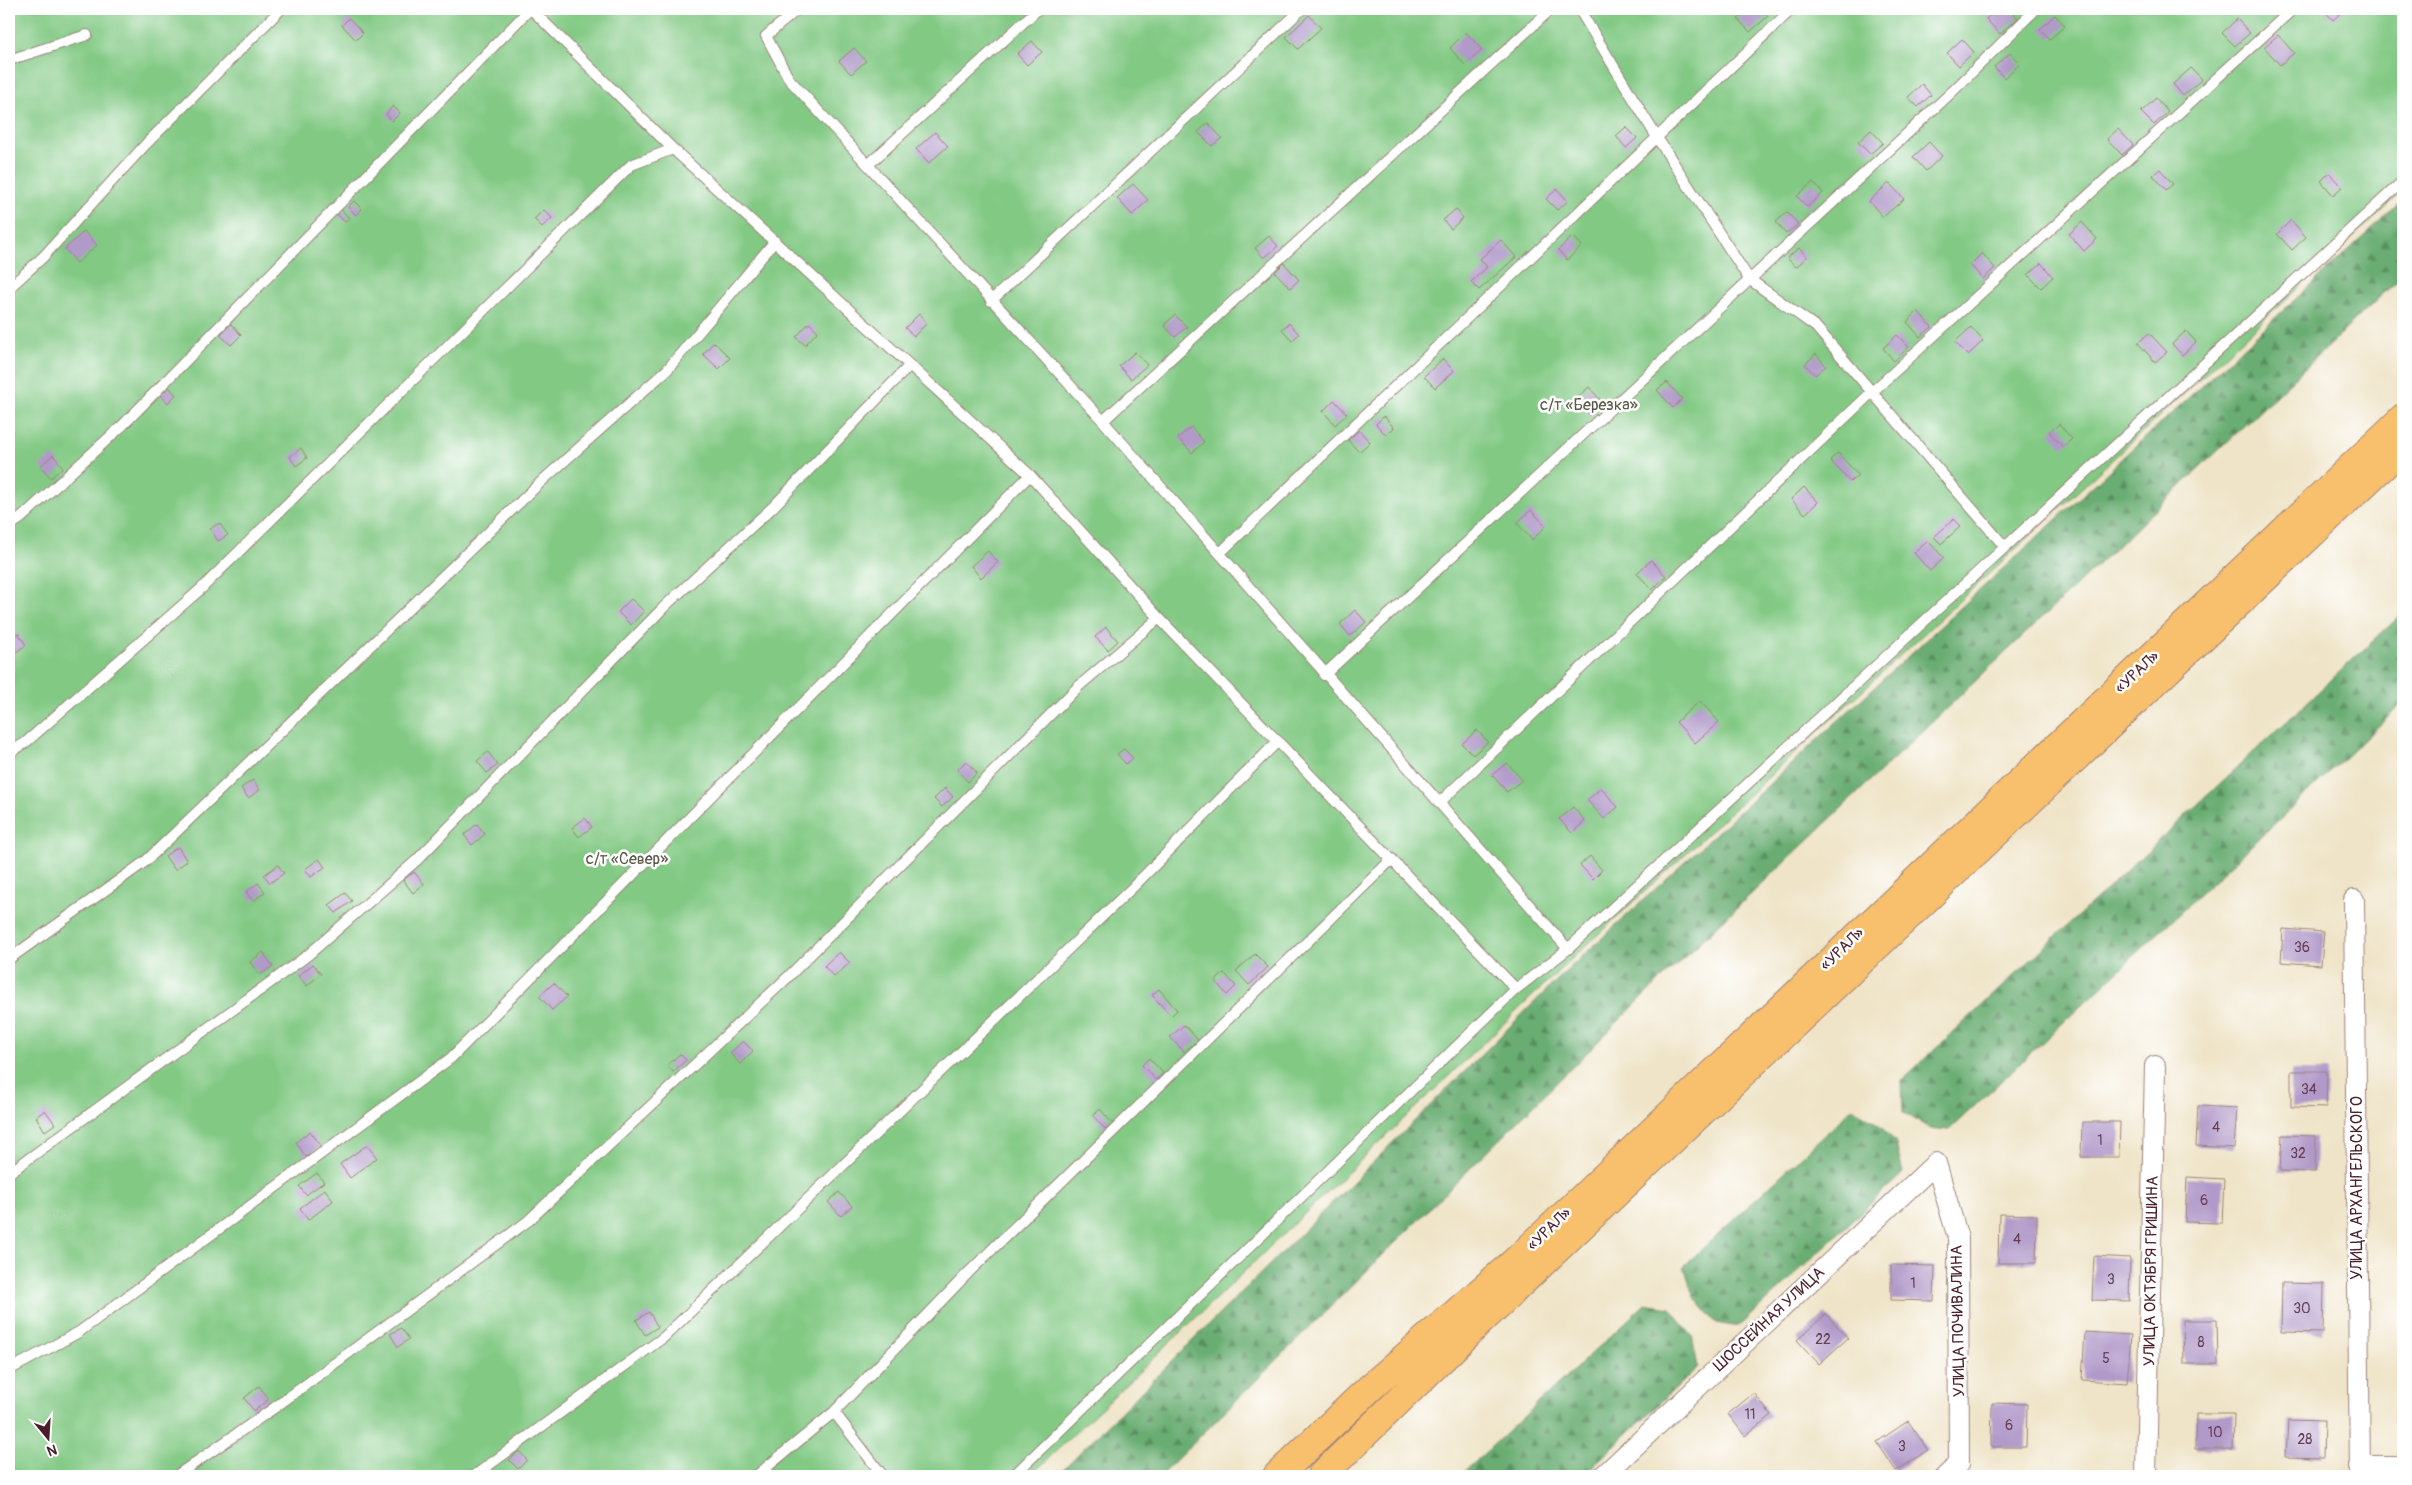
<svg xmlns="http://www.w3.org/2000/svg" width="2412" height="1485" font-family="Pangolin,sans-serif">
	<defs>
		<pattern id="forest-firs" width="22" height="20" patternUnits="userSpaceOnUse" patternTransform="scale(1.25)"><rect width="22" height="20" fill="#69ad72"/><path d="M5 1l3.5 6h-7zM16 11l3.5 6h-7z" fill="#588c5e"/></pattern>
	</defs>
	<rect width="100%" height="100%" fill="#fff"/>
	<filter id="ink" filterUnits="userSpaceOnUse"><feTurbulence type="fractalNoise" baseFrequency=".02" numOctaves="2"/><feDisplacementMap in="SourceGraphic" scale="10" xChannelSelector="R" yChannelSelector="G"/><feConvolveMatrix kernelMatrix="1 2 1 2 8 2 1 2 1" color-interpolation-filters="sRGB"/></filter>
	<filter id="wash" filterUnits="userSpaceOnUse"><feTurbulence type="fractalNoise" baseFrequency=".0096" numOctaves="4" result="noise"/><feDisplacementMap in="SourceGraphic" scale="20" xChannelSelector="R" yChannelSelector="G"/><feGaussianBlur stdDeviation="1.12" result="paint"/><feColorMatrix in="noise" values="0 0 0 0 0 0 0 0 0 0 0 0 0 0 0 0 0 1.4 0 .05"/><feComposite in="paint" operator="in"/></filter>
	<g filter="url(#wash)">
		<rect width="100%" height="100%" fill="#efe4c8"/>
		<path fill="url(#forest-firs)" stroke="#5a664e" d="M 2403,200 L 2403,275 L 1648,992 L 1160,1476 L 1056,1476 L 1561,976 Z
			M 2403,613 L 2403,703 L 1949,1130 L 1929,1128 L 1903,1112 L 1902,1080 Z
			M 1853,1108 L 1878,1124 L 1895,1141 L 1903,1173 L 1739,1327 L 1716,1323 L 1694,1297 L 1684,1266 Z
			M 1645,1304 L 1670,1308 L 1692,1336 L 1698,1367 L 1582,1476 L 1460,1476 Z"/>
		<path fill="#82c984" stroke="#667458" d="M 9,9 L 2403,9 L 2403,191 L 1565,965 L 1030,1476 L 9,1476 Z"/>
		<g id="blocks">
			<path fill="#b19ac9" d="M 1749,9 L 1761,9 L 1768,16 L 1750,32 L 1738,19 Z
				M 1997,9 L 2009,9 L 2018,18 L 2000,34 L 1986,19 Z
				M 2323,9 L 2345,9 L 2333,20 Z
				M 1309,15 L 1321,28 L 1298,49 L 1286,37 Z
				M 2055,15 L 2065,26 L 2050,39 L 2040,29 Z
				M 349,18 L 363,33 L 356,40 L 342,25 Z
				M 2237,19 L 2250,33 L 2235,46 L 2222,33 Z
				M 1466,32 L 1482,50 L 1465,65 L 1450,48 Z
				M 2278,35 L 2294,53 L 2280,65 L 2264,47 Z
				M 1962,39 L 1974,52 L 1959,66 L 1947,53 Z
				M 1032,41 L 1042,52 L 1027,65 L 1017,54 Z
				M 854,48 L 866,61 L 851,74 L 839,61 Z
				M 2010,53 L 2020,64 L 2004,78 L 1994,67 Z
				M 2191,68 L 2202,79 L 2183,96 L 2173,84 Z
				M 1922,84 L 1931,95 L 1918,107 L 1908,97 Z
				M 2156,98 L 2168,112 L 2154,125 L 2141,112 Z
				M 393,106 L 400,113 L 392,121 L 386,114 Z
				M 1208,123 L 1222,138 L 1212,146 L 1198,132 Z
				M 1626,127 L 1637,138 L 1626,148 L 1616,136 Z
				M 2118,129 L 2133,145 L 2122,155 L 2107,139 Z
				M 1871,130 L 1883,143 L 1870,154 L 1858,142 Z
				M 935,132 L 948,146 L 929,163 L 916,149 Z
				M 1929,142 L 1942,156 L 1926,171 L 1913,157 Z
				M 2160,169 L 2173,184 L 2166,190 L 2153,175 Z
				M 2329,173 L 2342,187 L 2333,195 L 2321,181 Z
				M 1813,182 L 1823,193 L 1807,207 L 1797,196 Z
				M 1889,183 L 1904,199 L 1883,217 L 1869,201 Z
				M 1133,184 L 1148,200 L 1132,215 L 1117,198 Z
				M 1557,189 L 1568,201 L 1557,210 L 1546,199 Z
				M 354,201 L 362,209 L 356,215 L 348,207 Z
				M 341,209 L 349,218 L 345,222 L 336,213 Z
				M 1456,209 L 1463,218 L 1451,229 L 1443,220 Z
				M 544,210 L 552,218 L 542,227 L 534,219 Z
				M 1787,212 L 1798,224 L 1786,234 L 1776,222 Z
				M 2291,220 L 2306,237 L 2292,250 L 2277,234 Z
				M 2082,222 L 2097,239 L 2084,251 L 2069,234 Z
				M 84,231 L 97,245 L 77,263 L 65,249 Z
				M 1269,236 L 1278,246 L 1264,258 L 1255,248 Z
				M 1573,236 L 1582,246 L 1567,260 L 1558,250 Z
				M 1501,240 L 1516,257 L 1479,290 L 1471,282 L 1487,267 L 1480,259 Z
				M 1799,248 L 1807,257 L 1796,267 L 1787,258 Z
				M 1982,253 L 1995,268 L 1983,279 L 1970,265 Z
				M 1284,263 L 1299,280 L 1290,288 L 1275,272 Z
				M 2041,263 L 2053,277 L 2041,288 L 2028,275 Z
				M 1918,311 L 1932,327 L 1920,337 L 1907,322 Z
				M 919,314 L 927,323 L 914,336 L 905,328 Z
				M 1175,315 L 1187,327 L 1175,337 L 1164,325 Z
				M 809,323 L 818,331 L 805,345 L 796,337 Z
				M 1289,323 L 1299,334 L 1292,341 L 1282,329 Z
				M 231,324 L 241,335 L 231,345 L 220,335 Z
				M 1971,327 L 1983,341 L 1968,355 L 1955,342 Z
				M 2186,331 L 2196,342 L 2182,355 L 2172,344 Z
				M 2149,333 L 2167,352 L 2155,362 L 2138,343 Z
				M 1897,335 L 1909,347 L 1894,361 L 1883,348 Z
				M 714,342 L 730,358 L 719,369 L 703,354 Z
				M 1135,352 L 1147,365 L 1131,379 L 1119,366 Z
				M 1816,354 L 1826,366 L 1815,375 L 1805,364 Z
				M 1443,359 L 1454,371 L 1435,388 L 1424,376 Z
				M 1667,382 L 1682,399 L 1673,408 L 1657,390 Z
				M 169,387 L 176,395 L 168,403 L 160,395 Z
				M 1589,387 L 1603,403 L 1590,415 L 1576,399 Z
				M 1334,400 L 1347,414 L 1335,425 L 1323,411 Z
				M 1384,416 L 1394,428 L 1386,435 L 1376,424 Z
				M 2059,424 L 2072,439 L 2063,447 L 2049,432 Z
				M 1191,427 L 1204,442 L 1192,453 L 1178,438 Z
				M 1359,430 L 1370,442 L 1359,452 L 1348,440 Z
				M 301,448 L 307,458 L 296,466 L 290,457 Z
				M 1838,453 L 1858,475 L 1850,482 L 1830,460 Z
				M 53,455 L 63,467 L 51,478 L 40,466 Z
				M 1804,487 L 1818,502 L 1805,514 L 1791,499 Z
				M 1531,510 L 1546,526 L 1532,540 L 1517,523 Z
				M 1954,519 L 1961,526 L 1941,544 L 1934,537 Z
				M 219,523 L 228,535 L 218,541 L 210,529 Z
				M 1928,541 L 1944,558 L 1930,571 L 1914,553 Z
				M 988,551 L 998,562 L 981,578 L 971,566 Z
				M 1651,560 L 1666,576 L 1652,590 L 1637,573 Z
				M 631,599 L 644,611 L 631,625 L 618,612 Z
				M 1355,610 L 1366,622 L 1350,636 L 1340,624 Z
				M 1106,627 L 1118,641 L 1108,650 L 1095,637 Z
				M 18,633 L 26,645 L 12,655 L 9,651 L 9,640 Z
				M 1700,701 L 1719,722 L 1695,743 L 1676,722 Z
				M 1477,730 L 1488,742 L 1473,755 L 1462,744 Z
				M 1124,749 L 1133,758 L 1126,764 L 1117,754 Z
				M 488,752 L 498,765 L 487,773 L 477,761 Z
				M 966,761 L 977,773 L 968,782 L 957,770 Z
				M 1507,763 L 1522,780 L 1507,792 L 1492,775 Z
				M 253,780 L 260,790 L 248,798 L 241,788 Z
				M 945,788 L 953,797 L 942,807 L 934,799 Z
				M 1601,788 L 1618,807 L 1604,819 L 1587,800 Z
				M 1573,807 L 1585,821 L 1572,833 L 1559,819 Z
				M 585,818 L 592,827 L 579,837 L 572,828 Z
				M 477,824 L 485,834 L 472,845 L 464,835 Z
				M 178,847 L 187,861 L 175,870 L 165,856 Z
				M 1590,856 L 1602,870 L 1593,879 L 1580,865 Z
				M 319,859 L 325,867 L 311,877 L 305,869 Z
				M 278,865 L 284,873 L 270,883 L 264,875 Z
				M 414,872 L 424,884 L 413,893 L 403,880 Z
				M 258,883 L 265,892 L 253,901 L 246,892 Z
				M 345,893 L 352,901 L 336,913 L 329,905 Z
				M 2283,929 L 2324,932 L 2321,965 L 2281,962 Z
				M 263,952 L 273,966 L 260,975 L 250,962 Z
				M 839,952 L 850,963 L 834,977 L 824,966 Z
				M 1255,954 L 1268,967 L 1249,985 L 1236,971 Z
				M 313,964 L 321,974 L 307,986 L 298,976 Z
				M 1224,973 L 1236,986 L 1227,995 L 1215,981 Z
				M 554,983 L 567,997 L 552,1010 L 539,996 Z
				M 1159,989 L 1177,1010 L 1171,1016 L 1152,995 Z
				M 1184,1025 L 1198,1040 L 1184,1052 L 1170,1037 Z
				M 743,1041 L 753,1051 L 740,1064 L 730,1053 Z
				M 680,1054 L 686,1060 L 673,1072 L 667,1065 Z
				M 1149,1058 L 1163,1073 L 1156,1080 L 1142,1065 Z
				M 2291,1071 L 2327,1071 L 2326,1108 L 2291,1107 Z
				M 2198,1106 L 2237,1108 L 2234,1148 L 2196,1146 Z
				M 1100,1109 L 1113,1124 L 1106,1130 L 1093,1116 Z
				M 45,1110 L 55,1124 L 45,1131 L 36,1117 Z
				M 2082,1122 L 2120,1122 L 2119,1157 L 2081,1157 Z
				M 310,1131 L 321,1146 L 306,1157 L 296,1142 Z
				M 2282,1135 L 2316,1136 L 2315,1172 L 2280,1171 Z
				M 367,1145 L 377,1158 L 350,1178 L 340,1164 Z
				M 317,1173 L 324,1182 L 306,1195 L 299,1186 Z
				M 2187,1177 L 2224,1179 L 2222,1223 L 2185,1222 Z
				M 325,1189 L 333,1201 L 308,1220 L 300,1208 Z
				M 839,1192 L 852,1206 L 841,1216 L 828,1202 Z
				M 1999,1214 L 2037,1215 L 2036,1263 L 1998,1263 Z
				M 2094,1256 L 2130,1258 L 2129,1301 L 2092,1300 Z
				M 1891,1265 L 1935,1266 L 1934,1301 L 1891,1300 Z
				M 2282,1283 L 2324,1284 L 2323,1333 L 2281,1332 Z
				M 649,1312 L 658,1327 L 645,1335 L 636,1320 Z
				M 1826,1314 L 1848,1338 L 1819,1364 L 1797,1340 Z
				M 2183,1320 L 2217,1320 L 2218,1364 L 2184,1364 Z
				M 401,1328 L 409,1339 L 398,1347 L 390,1334 Z
				M 2085,1332 L 2131,1335 L 2127,1383 L 2082,1380 Z
				M 2401,1335 L 2403,1335 L 2403,1368 L 2401,1368 Z
				M 259,1386 L 269,1399 L 254,1411 L 244,1398 Z
				M 1754,1393 L 1771,1415 L 1745,1436 L 1728,1414 Z
				M 1992,1403 L 2027,1404 L 2026,1447 L 1991,1447 Z
				M 2196,1414 L 2234,1414 L 2233,1449 L 2195,1449 Z
				M 2288,1420 L 2324,1421 L 2323,1458 L 2286,1457 Z
				M 1908,1421 L 1928,1450 L 1896,1471 L 1877,1442 Z
				M 519,1451 L 527,1460 L 518,1469 L 509,1460 Z"/>
		</g>
	</g>
	<g filter="url(#ink)">
		<use href="#blocks" fill-opacity="0" stroke="#9c827a" stroke-width="1"/>
		<g fill="none" stroke-linecap="round" stroke-linejoin="round">
			<g stroke="#9c827a" stroke-width="12">
				<path id="service" d="M 531,9 L 673,149 L 1030,475 L 1159,618 L 1516,989
					M 798,9 L 766,36 L 789,79 L 1103,421 L 1568,949
					M 1579,9 L 1656,136 L 1749,279 L 1816,327 L 2005,547
					M 9,60 L 87,35
					M 868,165 L 1038,9
					M 9,288 L 43,257 L 145,145 L 281,9
					M 991,301 L 1302,9
					M 1103,421 L 1551,9
					M 9,526 L 21,518 L 123,425 L 530,9
					M 1220,553 L 1792,9
					M 1324,675 L 1953,91 L 2036,9
					M 9,753 L 25,743 L 202,588 L 631,165 L 673,149
					M 1439,803 L 1871,393 L 2293,9
					M 9,959 L 146,861 L 543,480 L 667,370 L 775,241
					M 9,1173 L 308,955 L 417,860 L 666,605 L 773,507 L 909,366
					M 9,1370 L 79,1332 L 451,1058 L 1030,475
					M 834,1412 L 883,1476
					M 176,1476 L 274,1408 L 528,1221 L 787,978 L 1079,686 L 1159,618
					M 474,1476 L 664,1337 L 1133,887 L 1278,741
					M 756,1476 L 834,1412 L 968,1273 L 1392,859
					M 1013,1476 L 1516,989 L 1568,949 L 2403,181"/>
			</g>
			<g stroke="#9c827a" stroke-width="22">
				<path id="minor" d="M 2354,900 L 2360,1476
					M 2359,1466 L 2403,1466
					M 1603,1476 L 1936,1163 L 1958,1238 L 1959,1464 L 1946,1476
					M 2146,1476 L 2155,1066"/>
			</g>
			<g stroke="#9c827a" stroke-width="30">
				<path id="trunk" d="M 1277,1476 L 1371,1387 L 1520,1257 L 2403,418
					M 1321,1476 L 1480,1322 L 2403,447"/>
			</g>
			<use href="#service" stroke="#fff" stroke-width="10"/>
			<use href="#minor" stroke="#fff" stroke-width="20"/>
			<use href="#trunk" stroke="#f8bf6c" stroke-width="28"/>
		</g>
	</g>
	<g text-anchor="middle" dominant-baseline="central" stroke-width="5" stroke-linejoin="round" paint-order="stroke">
		<g font-size="14" fill="#643e52">
			<text x="2302" y="947">36</text>
			<text x="2309" y="1089">34</text>
			<text x="2216" y="1127">4</text>
			<text x="2100" y="1140">1</text>
			<text x="2298" y="1153">32</text>
			<text x="2204" y="1200">6</text>
			<text x="2017" y="1239">4</text>
			<text x="2111" y="1279">3</text>
			<text x="1913" y="1283">1</text>
			<text x="2302" y="1308">30</text>
			<text x="1823" y="1339">22</text>
			<text x="2201" y="1342">8</text>
			<text x="2106" y="1358">5</text>
			<text x="1750" y="1414">11</text>
			<text x="2009" y="1425">6</text>
			<text x="2215" y="1432">10</text>
			<text x="2305" y="1439">28</text>
			<text x="1902" y="1446">3</text>
		</g>
		<g font-size="16" fill="#5e5a4a" stroke="#fff">
			<text x="1589" y="405">с/т «Березка»</text>
			<text x="627" y="859">с/т «Север»</text>
		</g>
		<g font-size="16" fill="#4a1f2b" stroke="#fff">
			<text transform="translate(2137 672) rotate(-43)">«УРАЛ»</text>
			<text transform="translate(1842 949) rotate(-44)">«УРАЛ»</text>
			<text transform="translate(2357 1188) rotate(-90)">УЛИЦА АРХАНГЕЛЬСКОГО</text>
			<text transform="translate(1549 1229) rotate(-44)">«УРАЛ»</text>
			<text transform="translate(2151 1271) rotate(-89)">УЛИЦА ОКТЯБРЯ ГРИШИНА</text>
			<text transform="translate(1769 1319) rotate(-43)">ШОССЕЙНАЯ УЛИЦА</text>
			<text transform="translate(1958 1321) rotate(-91)">УЛИЦА ПОЧИВАЛИНА</text>
		</g>
	</g>
	<rect width="2412" height="1485" fill="none" stroke="#fff" stroke-width="30"/>
	<g transform="translate(48 1438) rotate(162)" stroke="#ffffff" stroke-width="4" paint-order="stroke">
	<path d="M0-4L9 19L0 12L-9 19Z" fill="#4a1f2b"/>
	<text y="-8" font-size="14" font-weight="bold" text-anchor="middle" fill="#4a1f2b">N</text>
	</g>
</svg>
